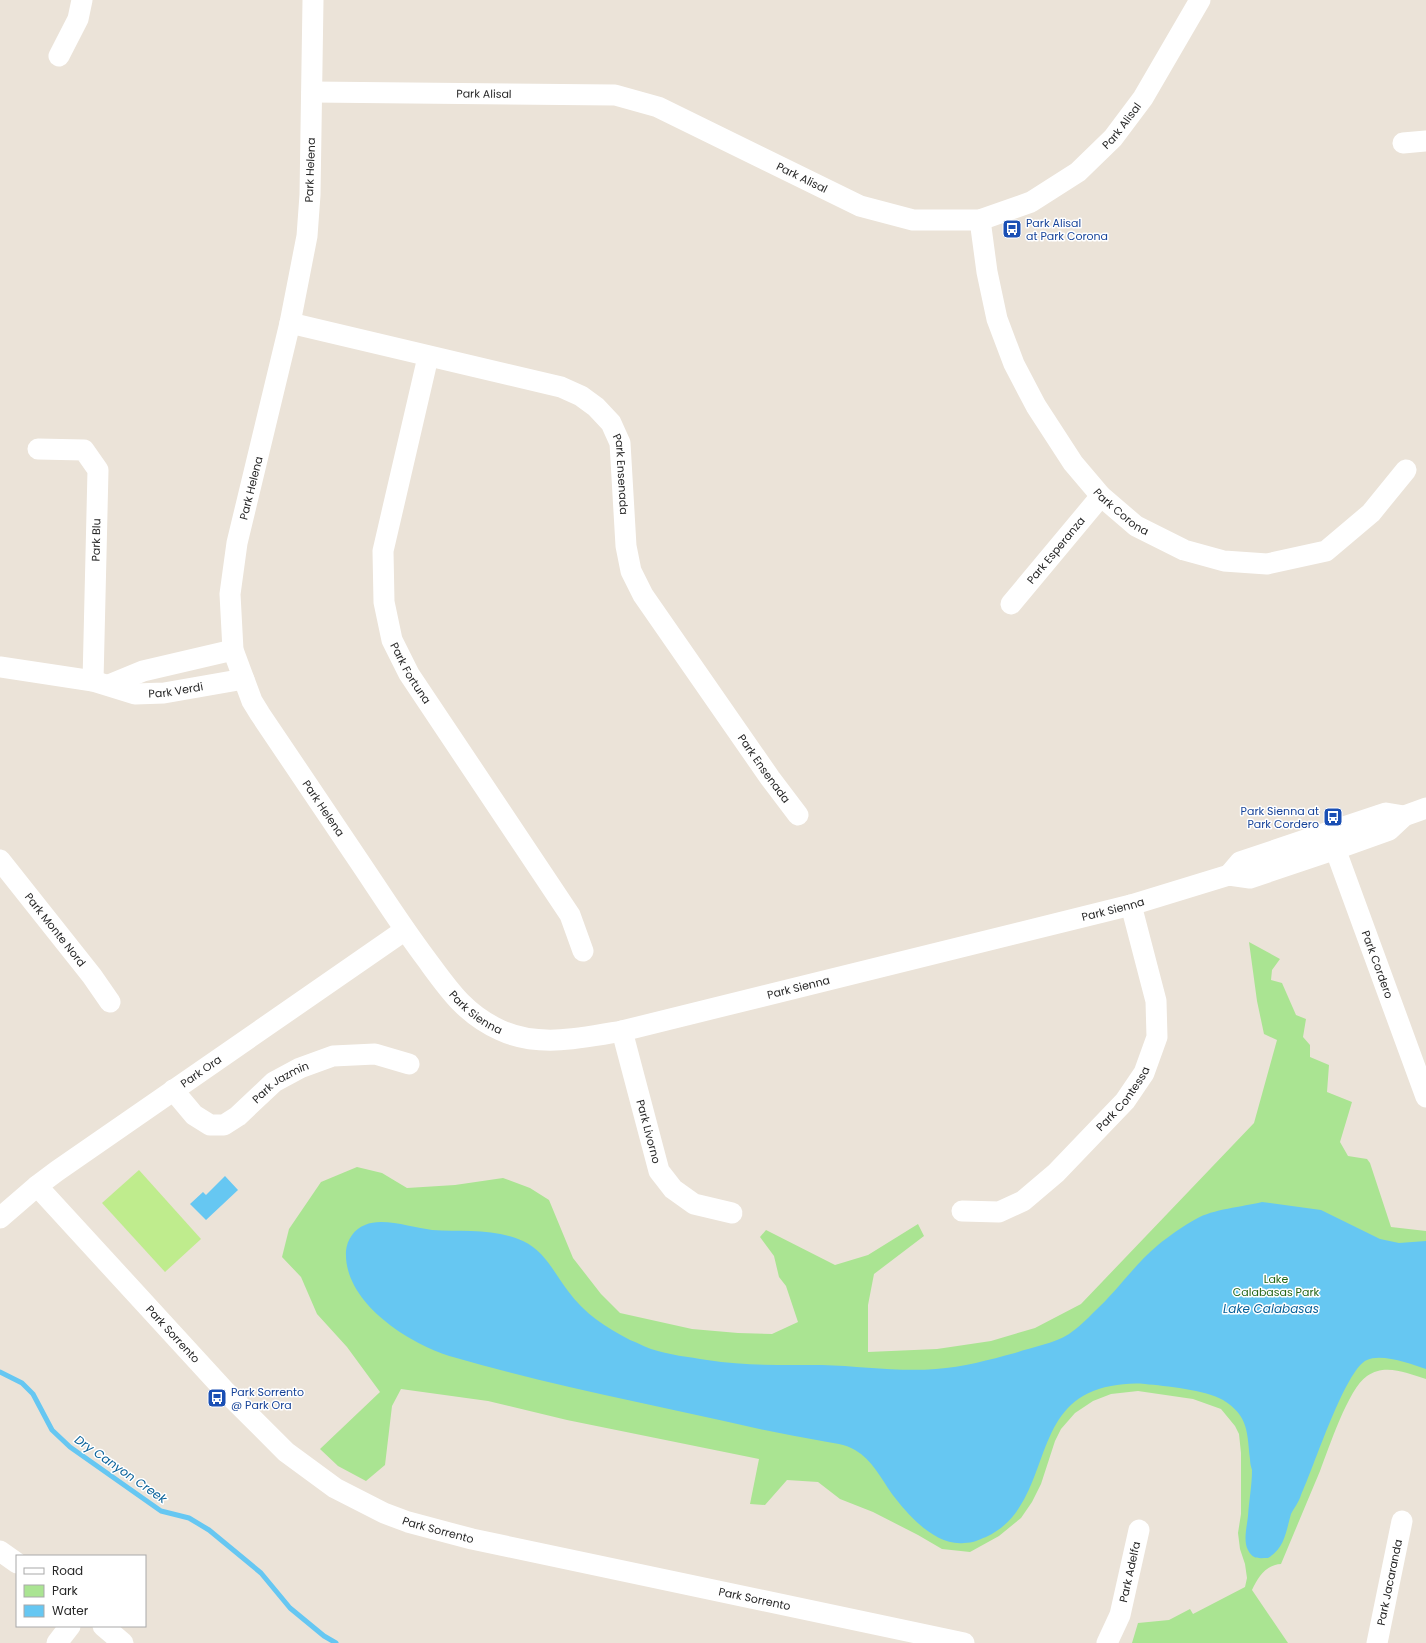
<svg xmlns="http://www.w3.org/2000/svg" width="1426" height="1643" font-family="Poppins,sans-serif">
	<rect width="100%" height="100%" fill="#ebe3d8"/>
	<path fill="#aae492" d="M 1249,942 L 1280,959 L 1272,970 L 1271,980 L 1282,983 L 1296,1015 L 1306,1019 L 1303,1037 L 1310,1045 L 1310,1057 L 1329,1065 L 1327,1092 L 1352,1102 L 1340,1142 L 1348,1156 L 1367,1159 L 1370,1163 L 1391,1227 L 1426,1231 L 1426,1379 C 1407,1373 1385,1363 1367,1376 C 1348,1389 1329,1448 1320,1471 C 1307,1502 1294,1533 1281,1564 C 1265,1565 1258,1578 1252,1590 L 1288,1643 L 1132,1643 L 1138,1623 L 1169,1620 L 1190,1609 L 1193,1614 L 1245,1587 L 1247,1578 L 1245,1564 L 1240,1549 L 1238,1533 L 1241,1514 L 1241,1453 L 1239,1434 L 1235,1426 L 1221,1409 L 1193,1399 L 1138,1391 L 1111,1394 L 1093,1401 L 1075,1413 L 1061,1429 L 1055,1441 L 1041,1484 L 1032,1502 L 1021,1518 L 999,1536 L 970,1552 L 942,1549 L 918,1535 L 873,1512 L 840,1499 L 818,1482 L 787,1480 L 765,1505 L 750,1504 L 759,1459 L 567,1420 L 488,1401 L 401,1389 L 392,1406 L 385,1465 L 366,1481 L 338,1466 L 320,1449 L 380,1392 L 347,1347 L 317,1314 L 301,1277 L 282,1257 L 289,1229 L 321,1182 L 357,1167 L 382,1173 L 407,1188 L 455,1185 L 503,1178 L 530,1188 L 549,1200 L 573,1258 L 601,1294 L 620,1313 L 692,1329 L 738,1333 L 772,1334 L 798,1322 L 786,1286 L 779,1277 L 774,1256 L 760,1237 L 766,1230 L 835,1265 L 868,1255 L 918,1224 L 924,1236 L 874,1274 L 868,1305 L 868,1352 L 937,1349 L 991,1341 L 1035,1328 L 1081,1304 L 1254,1123 L 1277,1040 L 1264,1034 L 1257,1001 Z"/>
	<path fill="#bfec8d" d="M 139,1170 L 201,1239 L 165,1272 L 102,1203 Z"/>
	<path fill="#66c7f2" d="M 225,1176 L 238,1190 L 206,1220 L 190,1204 L 203,1192 L 206,1195 Z
		M 1262,1202 L 1321,1210 L 1380,1239 L 1399,1243 L 1426,1241 L 1426,1369 C 1412,1364 1381,1353 1367,1360 C 1345,1369 1313,1470 1301,1495 C 1299,1502 1294,1508 1291,1514 C 1286,1531 1285,1548 1268,1558 C 1259,1558 1253,1560 1248,1550 C 1243,1541 1247,1526 1248,1516 C 1249,1501 1252,1485 1252,1470 C 1251,1467 1250,1463 1250,1459 C 1247,1433 1249,1416 1223,1400 C 1206,1390 1165,1386 1145,1384 C 1133,1383 1122,1384 1111,1386 C 1025,1401 1056,1504 986,1537 C 978,1540 973,1543 964,1543 C 935,1546 908,1515 892,1494 C 881,1478 872,1460 855,1450 C 845,1444 833,1443 822,1441 C 800,1437 777,1433 755,1428 C 654,1405 552,1386 453,1357 C 411,1345 343,1303 346,1251 C 347,1240 354,1229 365,1225 C 383,1217 413,1228 432,1230 C 462,1232 495,1228 523,1241 C 545,1251 554,1273 568,1291 C 585,1314 605,1327 630,1340 C 634,1341 647,1348 651,1349 C 669,1355 689,1357 707,1360 C 746,1366 784,1365 822,1365 C 860,1366 898,1372 936,1369 C 963,1367 989,1360 1015,1353 C 1032,1347 1053,1344 1069,1334 C 1078,1328 1087,1319 1095,1311 C 1117,1291 1135,1264 1158,1245 C 1169,1236 1183,1226 1196,1219 C 1213,1209 1242,1207 1262,1202 Z"/>
	<g fill="none" stroke-linecap="round" stroke-linejoin="round">
		<path stroke="#66c7f2" stroke-width="5" d="M 0,1372 L 22,1383 L 33,1394 L 52,1430 L 70,1447 L 161,1511 L 189,1518 L 209,1530 L 261,1573 L 290,1608 L 324,1636 L 336,1643"/>
		<g stroke="#fff" stroke-width="21">
			<path id="s1" d="M 313,0 L 310,195 L 307,236 L 290,323 L 237,543 L 230,594 L 233,650 L 252,701 L 260,714 C 295,766 330,818 365,870 C 385,900 405,931 427,960 C 449,990 465,1014 500,1030 C 538,1048 582,1038 622,1031 L 1131,905 L 1229,875 L 1250,878 L 1336,849 L 1389,830 L 1404,816 L 1426,808"/>
			<path d="M 59,56 L 78,19 L 82,0"/>
			<path id="s2" d="M 312,92 L 615,95 L 658,107 L 860,206 L 913,220 L 980,220 L 1031,202 L 1078,172 L 1113,138 L 1143,98 L 1200,0"/>
			<path d="M 1403,143 L 1426,141"/>
			<path id="s3" d="M 980,220 L 987,272 L 997,319 L 1014,364 L 1036,406 L 1073,463 L 1101,496 L 1136,526 L 1184,550 L 1224,561 L 1267,564 L 1326,551 L 1371,513 L 1406,470"/>
			<path id="s4" d="M 290,323 L 561,387 L 581,396 L 596,407 L 611,423 L 620,443 L 626,546 L 631,571 L 643,595 L 770,778 L 798,815"/>
			<path id="s5" d="M 428,357 L 383,551 L 384,602 L 392,640 L 409,674 L 570,915 L 583,951"/>
			<path d="M 38,449 L 84,450 L 98,470 L 93,681"/>
			<path id="s6" d="M 1011,604 L 1101,496"/>
			<path id="s7" d="M 0,667 L 93,681 L 135,694 L 164,693 L 244,679"/>
			<path d="M 109,685 L 143,671 L 233,650"/>
			<path id="s8" d="M 1329,832 L 1426,1097"/>
			<path id="s9" d="M 0,860 L 92,976 L 110,1002"/>
			<path d="M 1229,875 L 1240,862 L 1329,832 L 1386,813 L 1404,816"/>
			<path id="s10" d="M 622,1031 L 659,1171 L 673,1189 L 694,1204 L 732,1213"/>
			<path id="s11" d="M 173,1090 L 194,1115 L 210,1125 L 224,1125 L 238,1116 L 274,1082 L 300,1068 L 333,1056 L 375,1054 L 409,1064"/>
			<path id="s12" d="M 37,1186 L 226,1392 L 286,1452 L 335,1488 L 384,1513 L 408,1522 L 472,1539 L 964,1643"/>
			<path id="s13" d="M 962,1211 L 999,1212 L 1023,1201 L 1056,1173 L 1125,1101 L 1144,1073 L 1157,1037 L 1156,1001 L 1131,905"/>
			<path id="s14" d="M 0,1218 L 37,1186 L 57,1171 L 405,930"/>
			<path d="M 0,1551 L 17,1563"/>
			<path d="M 103,1626 L 123,1643"/>
			<path d="M 57,1643 L 70,1626"/>
			<path id="s15" d="M 1107,1643 L 1120,1615 L 1139,1530"/>
			<path id="s16" d="M 1377,1643 L 1402,1521"/>
		</g>
	</g>
	<defs>
		<g id="bus-square" transform="scale(1)"><rect x="-9" y="-9" width="18" height="18" rx="4" fill="#1a4fb4" stroke="#fff"/><path d="M-5-6H5V4H4V6H2V4H-2V6H-4V4H-5ZM-3.5-4V0h7V-4ZM-3.5 1.2v1.5H-2V1.2ZM2 1.2v1.5H3.5V1.2Z" fill="#fff"/></g>
	</defs>
	<g fill-rule="evenodd">
		<use href="#bus-square" x="1012" y="229"/>
		<use href="#bus-square" x="1333" y="817"/>
		<use href="#bus-square" x="217" y="1398"/>
	</g>
	<g text-anchor="middle" dominant-baseline="central" stroke-width="3" stroke-linejoin="round" paint-order="stroke">
		<g font-size="11" fill="#272727" stroke="#fff">
			<text stroke="none"><textPath href="#s2" startOffset="172">Park Alisal</textPath></text>
			<text stroke="none"><textPath href="#s2" startOffset="868">Park Alisal</textPath></text>
			<text transform="translate(310 170) rotate(-88)">Park Helena</text>
			<text stroke="none"><textPath href="#s2" startOffset="508">Park Alisal</textPath></text>
			<text stroke="none"><textPath href="#s4" startOffset="394">Park Ensenada</textPath></text>
			<text transform="translate(251 488) rotate(-76)">Park Helena</text>
			<text stroke="none"><textPath href="#s3" startOffset="333">Park Corona</textPath></text>
			<text transform="translate(96 540) rotate(-89)">Park Blu</text>
			<text stroke="none"><textPath href="#s6" startOffset="70">Park Esperanza</textPath></text>
			<text stroke="none"><textPath href="#s5" startOffset="327">Park Fortuna</textPath></text>
			<text stroke="none"><textPath href="#s7" startOffset="179">Park Verdi</textPath></text>
			<text stroke="none"><textPath href="#s4" startOffset="730">Park Ensenada</textPath></text>
			<text stroke="none"><textPath href="#s1" startOffset="842">Park Helena</textPath></text>
			<text stroke="none"><textPath href="#s1" startOffset="1758">Park Sienna</textPath></text>
			<text stroke="none"><textPath href="#s9" startOffset="89">Park Monte Nord</textPath></text>
			<text stroke="none"><textPath href="#s8" startOffset="141">Park Cordero</textPath></text>
			<text stroke="none"><textPath href="#s1" startOffset="1434">Park Sienna</textPath></text>
			<text stroke="none"><textPath href="#s1" startOffset="1098">Park Sienna</textPath></text>
			<text stroke="none"><textPath href="#s14" startOffset="249">Park Ora</textPath></text>
			<text stroke="none"><textPath href="#s11" startOffset="137">Park Jazmin</textPath></text>
			<text stroke="none"><textPath href="#s13" startOffset="207">Park Contessa</textPath></text>
			<text stroke="none"><textPath href="#s10" startOffset="104">Park Livorno</textPath></text>
			<text stroke="none"><textPath href="#s12" startOffset="201">Park Sorrento</textPath></text>
			<text stroke="none"><textPath href="#s12" startOffset="537">Park Sorrento</textPath></text>
			<text stroke="none"><textPath href="#s15" startOffset="75">Park Adelfa</textPath></text>
			<text stroke="none"><textPath href="#s16" startOffset="62">Park Jacaranda</textPath></text>
			<text stroke="none"><textPath href="#s12" startOffset="861">Park Sorrento</textPath></text>
		</g>
		<g font-size="11" fill="#164399" stroke="#fff" text-anchor="start">
			<text x="1026" y="223">Park Alisal<tspan x="1026" dy="13">at Park Corona</tspan></text>
			<text x="1319" y="811" text-anchor="end">Park Sienna at<tspan x="1319" dy="13">Park Cordero</tspan></text>
			<text x="231" y="1392">Park Sorrento<tspan x="231" dy="13">@ Park Ora</tspan></text>
		</g>
		<g font-size="11" fill="#236517" stroke="#fff">
			<text x="1276" y="1279">Lake<tspan x="1276" dy="13">Calabasas Park</tspan></text>
		</g>
		<g font-size="12" font-style="italic" fill="#09629a" stroke="#fff">
			<text x="1271" y="1308">Lake Calabasas</text>
			<text transform="translate(121 1469) rotate(35)">Dry Canyon Creek</text>
		</g>
	</g>
	<rect x="16" y="1555" width="130" height="72" fill="#ffffff" stroke="#a9a9a9"/>
	<rect x="24" y="1568" width="20" height="6" fill="#ffffff" stroke="#a9a9a9"/>
	<text x="52" y="1575" font-size="12" fill="#272727">Road</text>
	<rect x="24" y="1585" width="20" height="12" fill="#aae492" stroke="#a9a9a9"/>
	<text x="52" y="1595" font-size="12" fill="#272727">Park</text>
	<rect x="24" y="1605" width="20" height="12" fill="#66c7f2" stroke="#a9a9a9"/>
	<text x="52" y="1615" font-size="12" fill="#272727">Water</text>
</svg>
